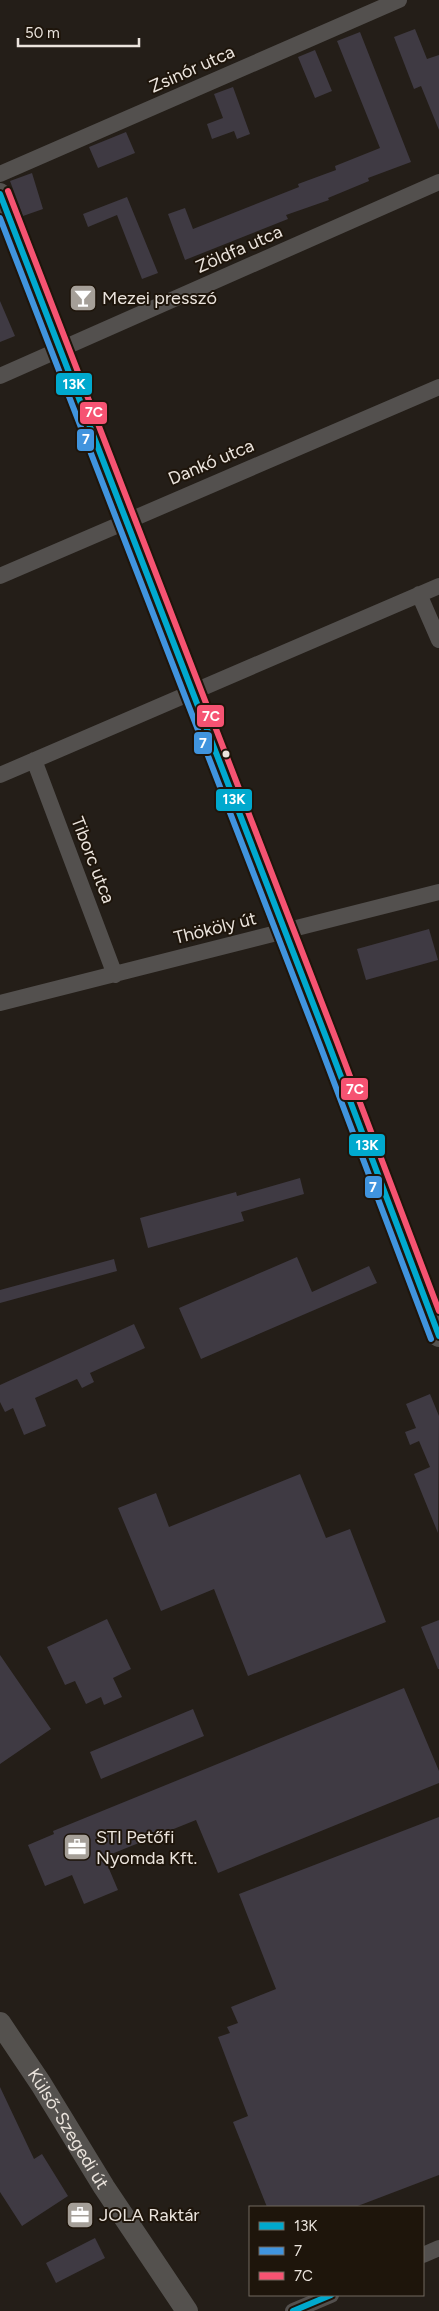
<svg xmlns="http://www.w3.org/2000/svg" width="439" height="2311" font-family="Figtree,sans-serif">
	<rect width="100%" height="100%" fill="#241e18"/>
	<path fill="#3f3a43" d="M 415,29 L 427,59 L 439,55 L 439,130 L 421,86 L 414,89 L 394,37 Z
		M 360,32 L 411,162 L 368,178 L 369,181 L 328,198 L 329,200 L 286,215 L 288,219 L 185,260 L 168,214 L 185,208 L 193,229 L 299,187 L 298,184 L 336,170 L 335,166 L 380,148 L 337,41 Z
		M 315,50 L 332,91 L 315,98 L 298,57 Z
		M 233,87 L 250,134 L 237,139 L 234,131 L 212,139 L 207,124 L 223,118 L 214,94 Z
		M 126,132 L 135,153 L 98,168 L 89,147 Z
		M 32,173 L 43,209 L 23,216 L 10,181 Z
		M 127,197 L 158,273 L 142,279 L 117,215 L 88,227 L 83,214 Z
		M 0,301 L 15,336 L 0,342 Z
		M 429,929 L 438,960 L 366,980 L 357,949 Z
		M 300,1178 L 304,1194 L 241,1212 L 244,1221 L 148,1248 L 140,1218 L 236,1192 L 237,1196 Z
		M 297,1257 L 312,1292 L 369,1266 L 377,1283 L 201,1359 L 179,1308 Z
		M 114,1259 L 117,1271 L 0,1303 L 0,1290 Z
		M 134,1324 L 145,1348 L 90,1373 L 94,1382 L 82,1388 L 77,1379 L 35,1398 L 46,1426 L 24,1435 L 13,1408 L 5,1412 L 0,1402 L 0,1385 Z
		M 430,1394 L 439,1416 L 438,1533 L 414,1474 L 430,1467 L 419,1441 L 410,1445 L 405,1432 L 416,1428 L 406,1404 Z
		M 300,1474 L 326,1538 L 350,1529 L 386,1622 L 248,1676 L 214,1589 L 161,1611 L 118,1508 L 156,1493 L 169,1527 Z
		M 107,1619 L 131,1669 L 113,1678 L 122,1697 L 104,1705 L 101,1697 L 86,1704 L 75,1681 L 65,1685 L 47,1647 Z
		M 439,1620 L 439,1669 L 438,1669 L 421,1627 Z
		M 0,1655 L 51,1729 L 0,1764 Z
		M 404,1688 L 439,1771 L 439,1783 L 218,1873 L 196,1820 L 104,1857 L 118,1890 L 84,1904 L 72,1875 L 45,1886 L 28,1845 L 54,1834 L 53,1831 Z
		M 193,1709 L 204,1736 L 101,1779 L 90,1752 Z
		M 439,1817 L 439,2175 L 355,2207 L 267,2207 L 233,2122 L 248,2116 L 218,2037 L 230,2033 L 227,2027 L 238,2023 L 231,2007 L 276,1989 L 239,1894 Z
		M 0,2087 L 34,2159 L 42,2154 L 68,2196 L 22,2226 L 0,2192 Z
		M 95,2238 L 105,2258 L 56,2283 L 46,2263 Z"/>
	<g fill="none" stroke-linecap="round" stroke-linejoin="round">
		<path stroke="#53504e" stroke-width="16" d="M 0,174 L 399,0
			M 0,376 L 439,182
			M 0,576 L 439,387
			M 419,594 L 439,640
			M 34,760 L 115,975
			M 0,775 L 439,586
			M 0,1003 L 439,892
			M 423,2255 L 439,2248
			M 293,2311 L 331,2295"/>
		<g stroke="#54514e" stroke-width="22">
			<path d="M 0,194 L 329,1045 L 439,1336"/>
			<path id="s1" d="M 0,2023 L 41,2084 L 104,2187 L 187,2311"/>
		</g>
		<g stroke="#1e150b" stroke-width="10">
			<path id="bus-1" d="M 0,194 L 329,1045 L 439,1336
				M 293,2311 L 331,2295"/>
		</g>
		<g stroke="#1e150b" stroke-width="10">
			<path id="bus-2" d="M 0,218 L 321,1048 L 431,1339"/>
		</g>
		<g stroke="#1e150b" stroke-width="10">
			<path id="bus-3" d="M 8,191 L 337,1042 L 439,1311"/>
		</g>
		<use href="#bus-1" stroke="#00a9ce" stroke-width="6"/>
		<use href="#bus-2" stroke="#4094de" stroke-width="6"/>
		<use href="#bus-3" stroke="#f65372" stroke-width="6"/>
	</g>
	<defs>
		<g id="bar-square" transform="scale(1.4375)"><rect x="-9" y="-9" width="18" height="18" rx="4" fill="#a59f98" stroke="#1e150b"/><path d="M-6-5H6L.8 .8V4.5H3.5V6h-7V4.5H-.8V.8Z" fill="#fff"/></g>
		<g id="office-square" transform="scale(1.4375)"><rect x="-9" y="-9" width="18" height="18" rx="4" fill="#a59f98" stroke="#1e150b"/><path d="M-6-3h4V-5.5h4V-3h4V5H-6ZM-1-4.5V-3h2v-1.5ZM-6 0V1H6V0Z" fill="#fff"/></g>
	</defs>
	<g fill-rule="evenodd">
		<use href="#bar-square" x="83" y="298"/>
		<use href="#office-square" x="77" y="1847"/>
		<use href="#office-square" x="80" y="2215"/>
	</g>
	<circle fill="#ebe4dd" stroke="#1e150b" stroke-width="2" cx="226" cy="754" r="4.5"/>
	<g text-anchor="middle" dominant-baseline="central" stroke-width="4" stroke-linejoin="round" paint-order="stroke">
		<g font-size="18" fill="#ebe4dd" stroke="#1e150b">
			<text transform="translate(192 69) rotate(-24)">Zsinór utca</text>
			<text transform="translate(239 249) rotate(-24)">Zöldfa utca</text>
			<text transform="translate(211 462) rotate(-23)">Dankó utca</text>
			<text transform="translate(93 860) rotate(69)">Tiborc utca</text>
			<text transform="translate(215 928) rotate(-14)">Thököly út</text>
			<text stroke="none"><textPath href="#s1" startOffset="126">Külső-Szegedi út</textPath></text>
		</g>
		<g font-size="18" fill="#ebe4dd" stroke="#1e150b" text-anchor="start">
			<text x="102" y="298">Mezei presszó</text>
			<text x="96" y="1837">STI Petőfi<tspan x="96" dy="21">Nyomda Kft.</tspan></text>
			<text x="99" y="2215">JOLA Raktár</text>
		</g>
	</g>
	<g stroke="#1e150b" stroke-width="2">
		<rect x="55" y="372" width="38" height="24" rx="5" fill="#00a9ce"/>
		<rect x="79" y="401" width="29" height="24" rx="5" fill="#f65372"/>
		<rect x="76" y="428" width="19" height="24" rx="5" fill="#4094de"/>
		<rect x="196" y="704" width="29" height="24" rx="5" fill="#f65372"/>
		<rect x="193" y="731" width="20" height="24" rx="5" fill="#4094de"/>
		<rect x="215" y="788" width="38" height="24" rx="5" fill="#00a9ce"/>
		<rect x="340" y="1077" width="29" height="24" rx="5" fill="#f65372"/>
		<rect x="348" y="1133" width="38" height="24" rx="5" fill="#00a9ce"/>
		<rect x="364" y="1175" width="19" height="24" rx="5" fill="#4094de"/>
	</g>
	<g font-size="14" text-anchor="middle" font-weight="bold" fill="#fff">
		<text x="74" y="389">13K</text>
		<text x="94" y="417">7C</text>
		<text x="86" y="444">7</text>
		<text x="211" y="721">7C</text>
		<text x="203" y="748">7</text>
		<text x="234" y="804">13K</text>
		<text x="355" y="1094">7C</text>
		<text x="367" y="1150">13K</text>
		<text x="373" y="1192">7</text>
	</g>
	<rect x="249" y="2206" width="175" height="90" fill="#1e150b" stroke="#70685f"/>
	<rect x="259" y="2222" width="25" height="8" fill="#00a9ce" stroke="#70685f"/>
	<text x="294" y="2231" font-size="15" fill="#ebe4dd">13K</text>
	<rect x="259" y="2247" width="25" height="8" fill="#4094de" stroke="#70685f"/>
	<text x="294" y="2256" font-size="15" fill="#ebe4dd">7</text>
	<rect x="259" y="2272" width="25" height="8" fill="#f65372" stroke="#70685f"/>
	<text x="294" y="2281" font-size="15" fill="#ebe4dd">7C</text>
	<path d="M18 38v8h121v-8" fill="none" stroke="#ebe4dd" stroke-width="2.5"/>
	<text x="25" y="38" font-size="15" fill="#ebe4dd" stroke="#1e150b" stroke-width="4" paint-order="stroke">50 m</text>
</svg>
